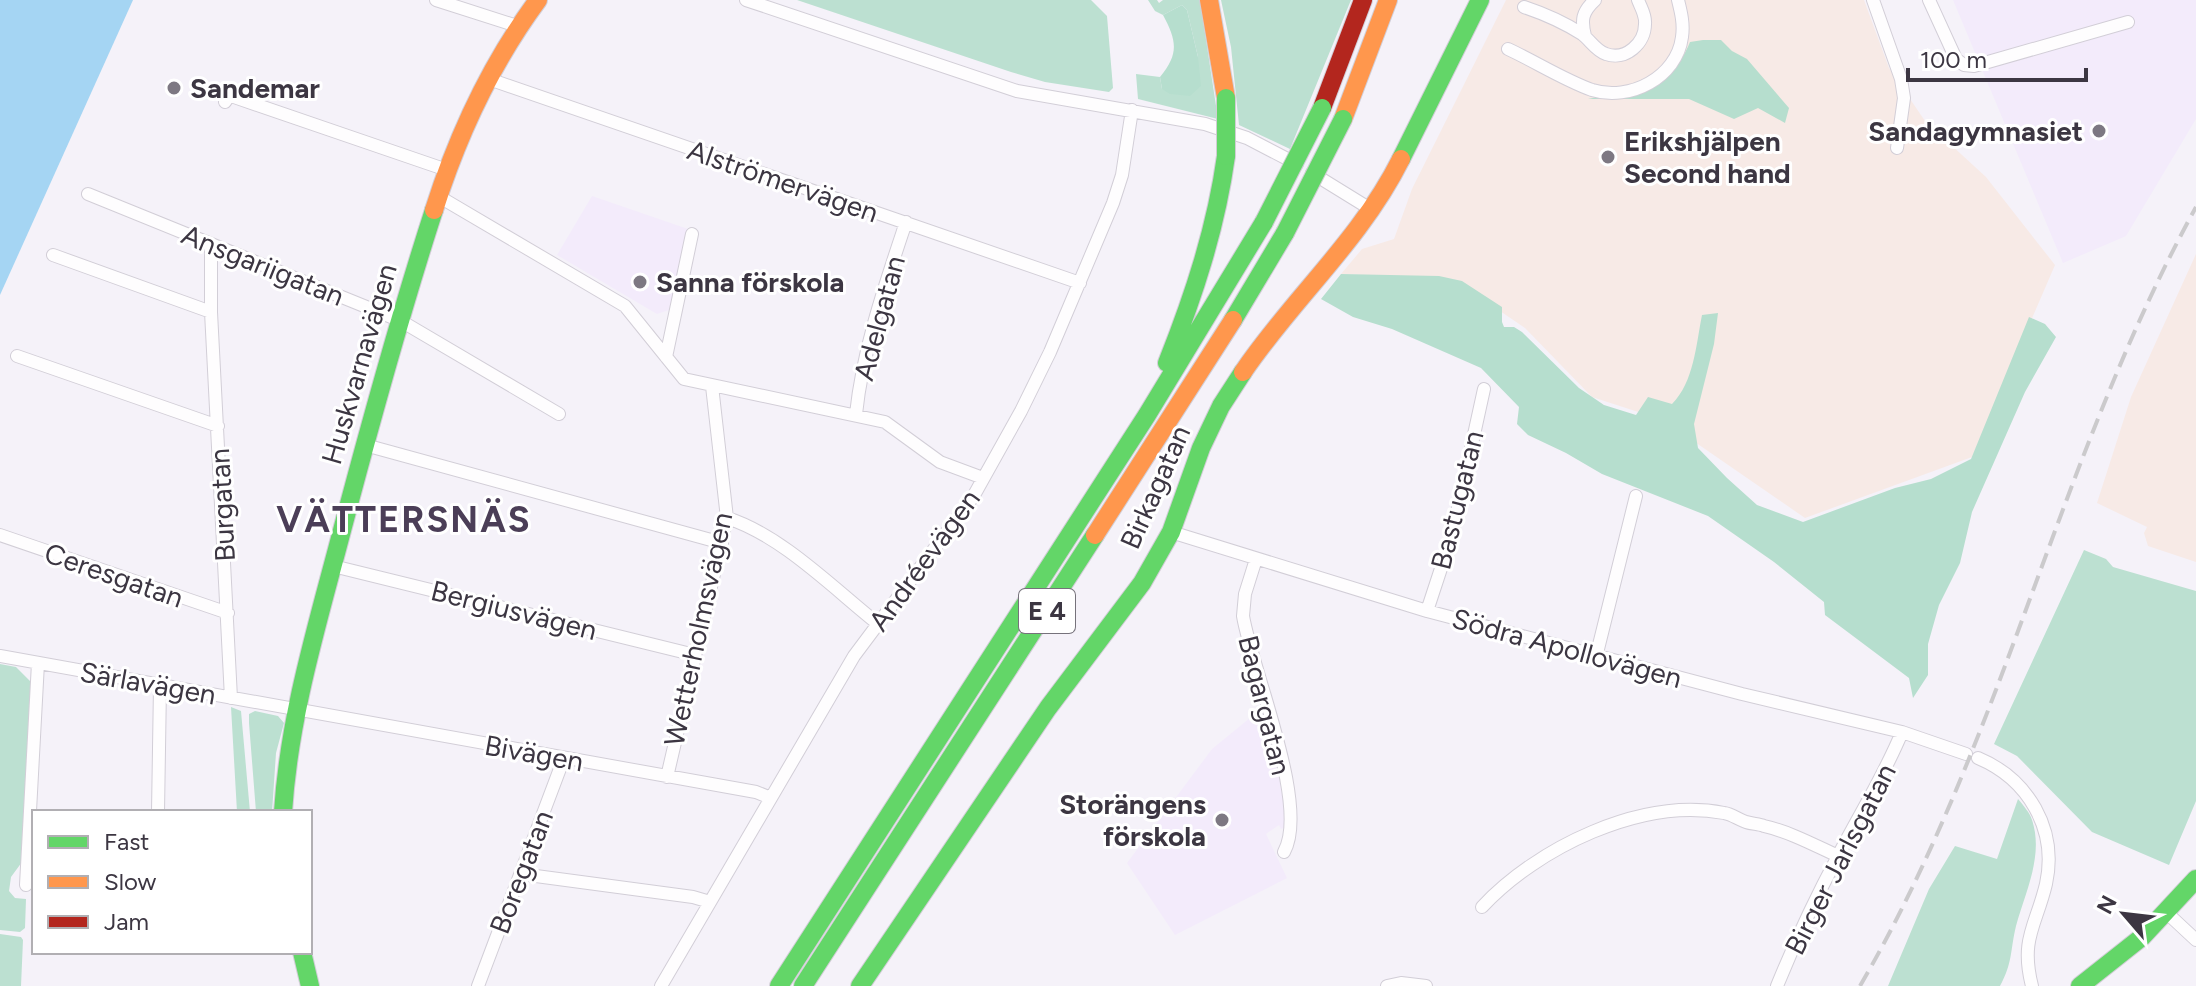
<svg xmlns="http://www.w3.org/2000/svg" width="2196" height="986" font-family="Figtree,sans-serif">
	<rect width="100%" height="100%" fill="#f5f2f9"/>
	<path fill="#f7eae6" d="M 1506,0 L 1864,0 L 1889,68 L 1925,121 L 1986,177 L 2055,265 L 1972,457 L 1805,518 L 1663,420 L 1592,397 L 1525,328 L 1453,279 L 1341,274 L 1362,249 L 1394,239 L 1412,189 Z
		M 2196,254 L 2196,562 L 2148,546 L 2144,533 L 2147,527 L 2097,503 L 2131,397 Z"/>
	<path fill="#f3ebfb" d="M 1953,0 L 2196,0 L 2196,119 L 2126,236 L 2063,263 Z
		M 592,196 L 688,229 L 672,309 L 657,314 L 557,255 Z
		M 1261,709 L 1280,782 L 1285,815 L 1285,827 L 1281,829 L 1279,825 L 1266,834 L 1287,878 L 1175,935 L 1127,863 L 1212,749 Z"/>
	<path fill="#bce0d1" d="M 797,0 L 1091,0 L 1107,16 L 1113,88 L 1109,92 L 1045,82 L 1011,72 Z
		M 1148,0 L 1157,0 L 1159,3 L 1163,0 L 1200,0 L 1218,119 L 1138,99 L 1136,74 L 1160,77 L 1162,89 L 1198,57 L 1187,10 L 1182,5 L 1163,15 L 1155,11 Z
		M 1221,0 L 1351,0 L 1290,149 L 1239,125 L 1231,47 Z
		M 2084,550 L 2106,559 L 2113,567 L 2196,591 L 2196,801 L 2169,865 L 2092,832 L 2017,756 L 1994,744 Z
		M 0,664 L 16,667 L 31,682 L 22,862 L 11,877 L 9,891 L 15,898 L 26,899 L 25,928 L 20,932 L 0,930 Z
		M 231,707 L 241,711 L 250,812 L 237,812 Z
		M 255,711 L 278,716 L 284,723 L 276,753 L 272,812 L 256,812 L 249,723 L 249,714 Z
		M 2018,799 C 2023,805 2030,813 2032,820 C 2044,856 2025,892 2016,926 C 2010,951 2013,962 2000,986 L 1888,986 L 1929,889 L 1955,846 L 1997,859 Z
		M 0,934 L 21,937 L 23,940 L 21,986 L 0,986 Z"/>
	<path fill="#b6dece" d="M 1182,5 L 1187,10 L 1198,57 L 1201,86 L 1190,96 L 1170,94 L 1162,89 L 1160,77 C 1179,54 1177,41 1163,15 Z
		M 1703,40 L 1721,40 L 1732,51 L 1747,59 L 1789,108 L 1785,123 L 1758,108 L 1734,119 L 1689,99 L 1588,99 C 1601,96 1614,98 1626,96 C 1659,90 1677,73 1690,42 Z
		M 1341,274 L 1439,276 L 1462,281 L 1502,307 L 1502,322 L 1504,327 L 1514,327 L 1522,332 L 1579,388 L 1604,405 L 1636,415 L 1648,397 L 1672,404 C 1694,382 1696,345 1702,315 L 1718,313 L 1714,344 L 1694,424 L 1698,448 L 1727,478 L 1757,505 L 1803,522 L 1895,488 L 1931,479 L 1971,459 L 2029,317 L 2045,324 L 2056,337 L 2025,392 L 1972,512 L 1960,563 L 1939,605 L 1928,644 L 1928,675 L 1913,698 L 1909,678 L 1825,615 L 1824,602 L 1774,562 L 1708,516 L 1602,474 L 1566,453 L 1528,435 L 1517,424 L 1519,407 L 1481,368 L 1392,329 L 1353,317 L 1321,299 Z"/>
	<path fill="#a5d5f3" d="M 0,0 L 133,0 L 0,295 Z"/>
	<g fill="none" stroke-linecap="round" stroke-linejoin="round">
		<g stroke="#d2ced7" stroke-width="14">
			<path id="street" d="M 436,0 L 517,26
				M 746,0 L 1017,91 L 1205,124 L 1247,138 L 1297,164
				M 1873,0 L 1901,79 L 1904,98 L 1897,148
				M 1929,0 L 1956,59 L 1964,65 L 1974,66 L 2128,22
				M 1524,7 C 1545,14 1563,22 1582,34 C 1590,40 1596,51 1606,54 C 1626,61 1645,43 1645,24 C 1646,15 1641,8 1638,0
				M 1585,36 C 1581,20 1582,12 1595,0
				M 1508,49 C 1536,62 1564,80 1592,90 C 1630,102 1677,77 1682,37 C 1684,24 1681,12 1678,0
				M 486,78 L 1080,283
				M 225,102 L 229,96 L 234,97 L 447,170
				M 1312,173 L 1372,210
				M 88,194 L 401,321 L 559,414
				M 438,196 L 625,306 L 684,379 L 885,422 L 940,462 L 983,478
				M 211,244 L 211,312 L 231,698
				M 53,255 L 211,312
				M 17,356 L 218,426
				M 666,357 L 692,234
				M 856,414 C 863,348 885,285 906,222
				M 365,445 L 722,543
				M 727,518 C 781,535 833,588 877,623
				M 1171,532 L 1427,611 L 1742,694 L 1902,732 L 1966,754
				M 0,535 L 228,613
				M 1256,559 L 1245,594 L 1243,616 C 1252,670 1310,806 1284,852
				M 333,566 L 695,655
				M 1427,611 L 1452,535 L 1484,389
				M 0,656 L 756,792 L 771,798
				M 1596,657 L 1636,496
				M 1978,758 C 2028,779 2058,829 2046,884 C 2036,926 2020,939 2032,986
				M 667,777 L 727,518 L 712,386
				M 158,812 L 160,686
				M 521,874 L 693,897 L 710,902
				M 26,885 L 38,663
				M 1482,907 C 1537,848 1641,797 1724,813 C 1732,814 1739,820 1746,822 C 1752,824 1759,824 1764,826 C 1790,832 1814,845 1838,856
				M 2167,913 L 2196,940
				M 478,986 L 564,758
				M 661,986 L 854,656 L 973,497 L 1021,411 L 1050,352 L 1113,203 L 1122,175 L 1132,110
				M 1387,986 L 1401,983 L 1426,986
				M 1777,986 C 1795,942 1815,899 1837,858 C 1859,815 1884,776 1902,732"/>
		</g>
		<g stroke="#d2ced7" stroke-width="20">
			<path id="fast" d="M 1401,159 L 1480,0
				M 1233,320 L 1285,233
				M 1167,363 C 1194,295 1216,228 1226,156
				M 283,812 C 289,718 316,629 340,538 C 369,428 399,318 434,210
				M 302,952 L 310,986
				M 779,986 L 1147,415 L 1264,222
				M 803,986 L 1095,535
				M 860,986 L 1048,708 L 1142,583 L 1171,532 L 1201,448 L 1221,406 L 1243,372
				M 2080,986 L 2142,937 L 2196,879"/>
		</g>
		<g stroke="#d2ced7" stroke-width="20">
			<path id="slow" d="M 1209,0 L 1226,98
				M 1343,119 L 1388,0
				M 434,210 C 458,134 490,65 538,0
				M 1243,372 C 1293,298 1360,241 1401,159
				M 1095,535 L 1233,320"/>
		</g>
		<g stroke="#d2ced7" stroke-width="20">
			<path id="jam" d="M 1322,108 L 1363,0"/>
		</g>
		<use href="#street" stroke="#fefdfe" stroke-width="12"/>
		<use href="#fast" stroke="#63d668" stroke-width="18"/>
		<use href="#slow" stroke="#ff974d" stroke-width="18"/>
		<use href="#jam" stroke="#b3261e" stroke-width="18"/>
		<path stroke="#cbcacc" stroke-width="4" stroke-dasharray="16 8" stroke-linecap="butt" d="M 1860,986 C 2003,741 2059,456 2196,207"/>
		<g stroke="#d0ced3" stroke-width="20" stroke-linecap="butt">
			<path id="fast-bridge" d="M 1226,98 L 1226,156
				M 1264,222 L 1322,108
				M 1285,233 L 1343,119"/>
		</g>
		<use href="#fast-bridge" stroke="#63d668" stroke-width="18"/>
	</g>
	<g fill="#7d7882" stroke="#fff" stroke-width="3">
		<circle cx="174" cy="88" r="8"/>
		<circle cx="2099" cy="131" r="8"/>
		<circle cx="1608" cy="157" r="8"/>
		<circle cx="640" cy="282" r="8"/>
		<circle cx="1222" cy="820" r="8"/>
	</g>
	<g text-anchor="middle" dominant-baseline="central" stroke-width="6" stroke-linejoin="round" paint-order="stroke">
		<rect fill="#fff" stroke="#76727b" stroke-width="2" x="1019" y="589" width="56" height="44" rx="6"/>
		<g font-size="26" font-weight="bold" fill="#3c3642">
			<text x="1047" y="611">E 4</text>
		</g>
		<g font-size="28" font-weight="bold" fill="#3c3642" stroke="#fff" text-anchor="start">
			<text x="190" y="88">Sandemar</text>
			<text x="2083" y="131" text-anchor="end">Sandagymnasiet</text>
			<text x="1624" y="141">Erikshjälpen<tspan x="1624" dy="32">Second hand</tspan></text>
			<text x="656" y="282">Sanna förskola</text>
			<text x="1206" y="804" text-anchor="end">Storängens<tspan x="1206" dy="32">förskola</tspan></text>
		</g>
		<g font-size="28" fill="#3c3642" stroke="#fff">
			<text transform="translate(783 181) rotate(19)">Alströmervägen</text>
			<text transform="translate(263 265) rotate(22)">Ansgariigatan</text>
			<text transform="translate(879 318) rotate(-75)">Adelgatan</text>
			<text transform="translate(359 364) rotate(-74)">Huskvarnavägen</text>
			<text transform="translate(1155 487) rotate(-66)">Birkagatan</text>
			<text transform="translate(1457 500) rotate(-76)">Bastugatan</text>
			<text transform="translate(222 505) rotate(-93)">Burgatan</text>
			<text transform="translate(924 560) rotate(-54)">Andréevägen</text>
			<text transform="translate(114 575) rotate(19)">Ceresgatan</text>
			<text transform="translate(514 610) rotate(14)">Bergiusvägen</text>
			<text transform="translate(698 629) rotate(-78)">Wetterholmsvägen</text>
			<text transform="translate(1567 648) rotate(15)">Södra Apollovägen</text>
			<text transform="translate(148 683) rotate(10)">Särlavägen</text>
			<text transform="translate(1265 705) rotate(76)">Bagargatan</text>
			<text transform="translate(534 753) rotate(10)">Bivägen</text>
			<text transform="translate(1840 859) rotate(-63)">Birger Jarlsgatan</text>
			<text transform="translate(521 872) rotate(-69)">Boregatan</text>
		</g>
		<g font-size="36" font-weight="bold" letter-spacing="2" fill="#4b3e57" stroke="#fff">
			<text x="404" y="519">VÄTTERSNÄS</text>
		</g>
	</g>
	<rect x="32" y="810" width="280" height="144" fill="#ffffff" stroke="#b1afb3" stroke-width="2"/>
	<rect x="48" y="836" width="40" height="12" fill="#63d668" stroke="#b1afb3" stroke-width="2"/>
	<text x="104" y="850" font-size="24" fill="#3c3642">Fast</text>
	<rect x="48" y="876" width="40" height="12" fill="#ff974d" stroke="#b1afb3" stroke-width="2"/>
	<text x="104" y="890" font-size="24" fill="#3c3642">Slow</text>
	<rect x="48" y="916" width="40" height="12" fill="#b3261e" stroke="#b1afb3" stroke-width="2"/>
	<text x="104" y="930" font-size="24" fill="#3c3642">Jam</text>
	<g transform="translate(2124 914) rotate(298)" stroke="#ffffff" stroke-width="6" paint-order="stroke">
	<path d="M0-6L14 30L0 20L-14 30Z" fill="#3c3642"/>
	<text y="-12" font-size="22" font-weight="bold" text-anchor="middle" fill="#3c3642">N</text>
	</g>
	<path d="M1908 68v12h178v-12" fill="none" stroke="#3c3642" stroke-width="4"/>
	<text x="1920" y="68" font-size="24" fill="#3c3642" stroke="#ffffff" stroke-width="6" paint-order="stroke">100 m</text>
</svg>
